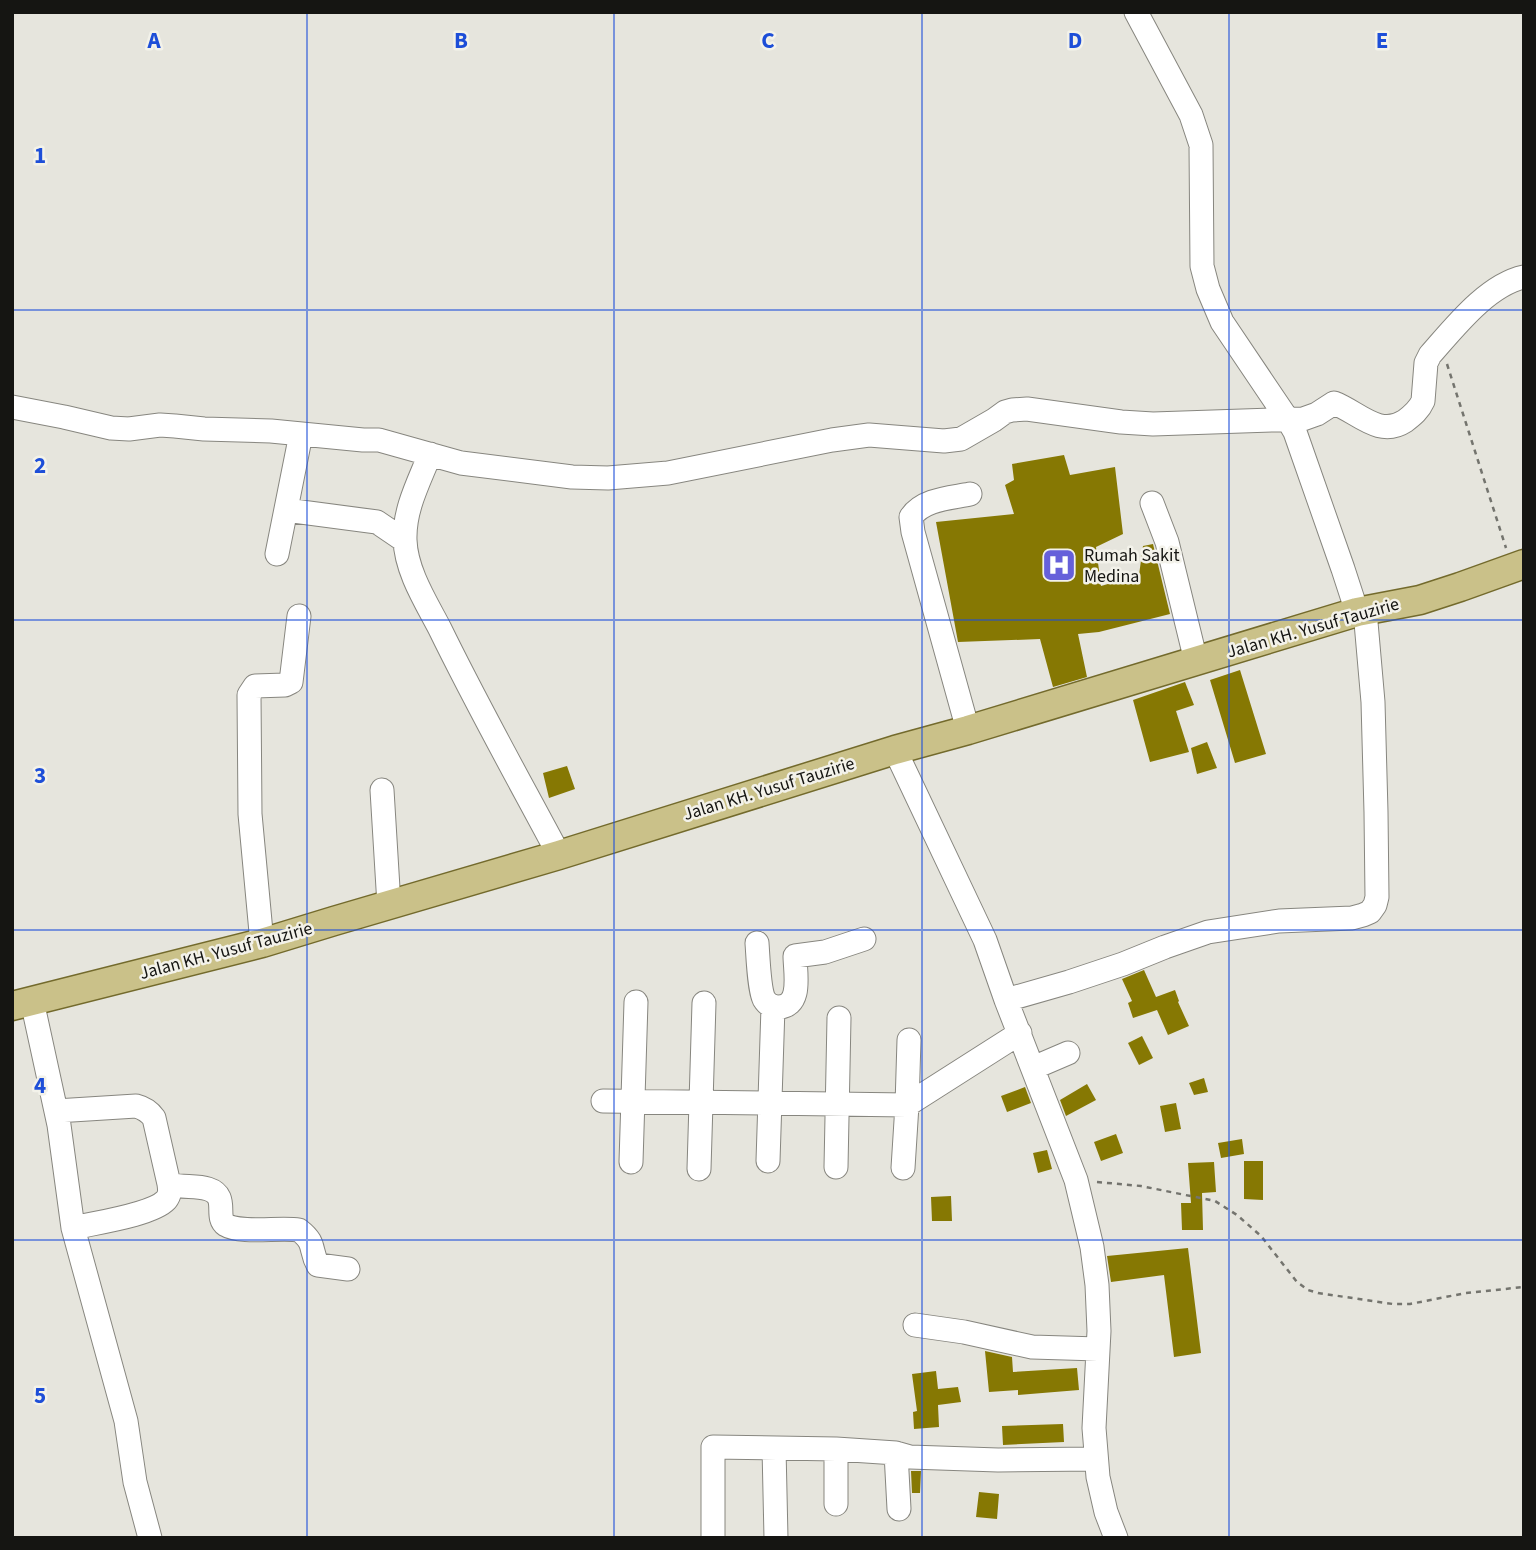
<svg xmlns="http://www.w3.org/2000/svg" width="1536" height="1550" font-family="'Source Sans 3',sans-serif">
	<rect width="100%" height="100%" fill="#e6e5dd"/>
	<path fill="#867803" d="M 1064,455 L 1070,475 L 1115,467 L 1123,534 L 1096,547 L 1101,586 L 1139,575 L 1143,546 L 1153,544 L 1170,614 L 1099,632 L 1078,634 L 1087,677 L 1053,687 L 1040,639 L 958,642 L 936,522 L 1014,514 L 1005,485 L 1014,480 L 1012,464 Z
		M 1240,670 L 1266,754 L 1235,763 L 1210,680 Z
		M 1185,682 L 1194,705 L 1176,711 L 1189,752 L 1150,762 L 1133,700 Z
		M 1207,742 L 1217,768 L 1197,774 L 1191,748 Z
		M 567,766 L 575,789 L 549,798 L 543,773 Z
		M 1144,970 L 1156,997 L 1175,990 L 1179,1001 L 1178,1002 L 1189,1026 L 1168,1035 L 1157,1010 L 1133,1018 L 1128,1003 L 1132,1001 L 1122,979 Z
		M 1142,1036 L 1153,1058 L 1139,1065 L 1128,1043 Z
		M 1204,1078 L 1208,1092 L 1194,1095 L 1189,1083 Z
		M 1087,1084 L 1096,1100 L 1066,1116 L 1060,1100 Z
		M 1025,1087 L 1031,1103 L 1007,1112 L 1001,1096 Z
		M 1176,1103 L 1181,1129 L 1165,1132 L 1160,1106 Z
		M 1116,1134 L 1123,1153 L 1101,1161 L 1094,1142 Z
		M 1242,1139 L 1244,1154 L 1221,1158 L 1218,1143 Z
		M 1047,1150 L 1052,1169 L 1038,1173 L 1033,1153 Z
		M 1244,1161 L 1263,1161 L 1263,1200 L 1244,1199 Z
		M 1214,1162 L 1216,1192 L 1202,1193 L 1203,1230 L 1182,1230 L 1181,1203 L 1191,1203 L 1188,1163 Z
		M 951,1196 L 952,1221 L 932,1221 L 931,1197 Z
		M 1188,1248 L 1201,1353 L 1174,1357 L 1164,1275 L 1111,1282 L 1107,1256 Z
		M 985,1351 L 1012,1357 L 1013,1372 L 1077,1368 L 1079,1390 L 1018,1395 L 1018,1390 L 989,1392 Z
		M 936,1371 L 938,1389 L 958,1387 L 961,1402 L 938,1405 L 939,1427 L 914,1429 L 913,1412 L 917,1411 L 912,1374 Z
		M 1063,1424 L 1064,1442 L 1003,1445 L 1002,1426 Z
		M 911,1471 L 921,1471 L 920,1493 L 912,1493 Z
		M 979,1492 L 999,1494 L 997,1519 L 976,1517 Z"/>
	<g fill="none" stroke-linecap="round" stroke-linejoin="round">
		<g stroke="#87867f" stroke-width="25">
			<path id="minor" d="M 1136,12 L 1191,115 L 1201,145 L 1202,266 L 1208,289 L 1222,322 L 1288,420 L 1295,432 L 1343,569 L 1357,612
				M 12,407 L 64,417 L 111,428 L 129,429 L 160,425 L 175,426 L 204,429 L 271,431 L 363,440 L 379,440 L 461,463 L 572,477 L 608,478 L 668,473 L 832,440 L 869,435 L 944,441 L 961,439 L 994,420 L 1005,412 L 1012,410 L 1027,409 L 1121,422 L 1153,424 L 1303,419 L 1317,414 L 1334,403 C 1358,412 1379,438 1405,421 C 1413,415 1419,410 1423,401 L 1426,363 L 1430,355 C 1454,328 1487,285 1524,277
				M 430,454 C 419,482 404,509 405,540 C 406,571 426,602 440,629 C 477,705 519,780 559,855
				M 1152,503 L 1167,542 L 1196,661
				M 286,510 L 377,522 L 405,541
				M 277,554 L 301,434
				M 968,730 L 913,532 L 911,517 C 923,499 951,498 970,494
				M 895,750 L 985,940 L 1006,1000 L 1076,1180 L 1092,1247 L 1097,1285 L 1099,1331 L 1094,1428 L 1098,1477 L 1106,1512 L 1116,1538
				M 382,790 L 389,905
				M 262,943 L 250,814 L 249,695 L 255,686 L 285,685 L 291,682 L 299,616
				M 757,943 C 758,956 759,989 764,999 C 767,1004 772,1007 778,1007 C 803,1007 795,972 795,956 L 825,952 L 864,939
				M 1006,1000 L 1069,982 L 1123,964 L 1165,947 L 1208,932 L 1279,921 L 1352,918 L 1363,915 L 1370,912 L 1375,905 L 1377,897 L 1376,812 L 1373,702 L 1365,611
				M 32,1001 L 59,1125 L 73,1228 L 126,1421 L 135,1482 L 150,1538
				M 909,1040 L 907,1105 L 1020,1033
				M 1033,1068 L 1068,1053
				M 603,1101 L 907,1105 L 903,1168
				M 56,1111 L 136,1106 C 144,1108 149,1111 154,1118 L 169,1184 C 182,1188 196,1185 208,1189 C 230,1196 214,1217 226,1225 C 241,1234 280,1227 299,1230 C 317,1244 309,1249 318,1265 L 348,1269
				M 768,1161 L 773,1007
				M 631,1162 L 636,1002
				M 836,1167 L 839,1018
				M 699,1169 L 704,1003
				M 73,1228 C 94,1223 152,1215 166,1200 C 170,1195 170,1191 169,1184
				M 915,1325 L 964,1332 L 1032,1347 L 1098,1349
				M 774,1448 L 776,1538
				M 836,1449 L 836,1504
				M 896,1453 L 899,1509
				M 713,1538 L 713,1447 L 836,1449 L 896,1453 L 910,1457 L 998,1460 L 1096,1459"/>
		</g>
		<g stroke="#736a2c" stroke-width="31">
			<path id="major" d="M 12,1006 L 262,943 L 334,921 L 559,855 L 895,750 L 968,730 L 1357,612 L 1420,600 L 1460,587 L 1524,564"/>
		</g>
		<path stroke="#74746e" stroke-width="2.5" stroke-dasharray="5 5" stroke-linecap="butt" d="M 1447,364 L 1506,548
			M 1097,1182 L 1141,1186 L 1215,1201 L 1237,1215 L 1261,1236 L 1297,1282 L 1308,1290 L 1318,1293 L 1393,1304 L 1410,1304 L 1466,1293 L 1524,1287"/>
		<use href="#minor" stroke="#fff" stroke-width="23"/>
		<use href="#major" stroke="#cac189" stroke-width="28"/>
	</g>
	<path fill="none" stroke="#1d4ed8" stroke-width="2" stroke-opacity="0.55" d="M 307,12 L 307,1538M 614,12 L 614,1538M 922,12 L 922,1538M 1229,12 L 1229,1538M 12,310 L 1524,310M 12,620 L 1524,620M 12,930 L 1524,930M 12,1240 L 1524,1240"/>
	<defs>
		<g id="hospital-square" transform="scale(1.75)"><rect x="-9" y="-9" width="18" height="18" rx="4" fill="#6660da" stroke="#f3f2ea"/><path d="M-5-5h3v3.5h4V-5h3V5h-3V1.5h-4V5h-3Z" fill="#fff"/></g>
	</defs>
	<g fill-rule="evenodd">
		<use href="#hospital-square" x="1059" y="565"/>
	</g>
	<g text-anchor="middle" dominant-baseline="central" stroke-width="5" stroke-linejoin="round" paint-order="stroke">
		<g font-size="18" fill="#151512" stroke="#f3f2ea" text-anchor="start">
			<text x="1084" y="555">Rumah Sakit<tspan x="1084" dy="21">Medina</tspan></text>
		</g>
		<g font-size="18" fill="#151512" stroke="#f3f2ea">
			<text transform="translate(1313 628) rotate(-16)">Jalan KH. Yusuf Tauzirie</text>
			<text transform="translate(769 789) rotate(-17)">Jalan KH. Yusuf Tauzirie</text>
			<text transform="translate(226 951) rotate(-15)">Jalan KH. Yusuf Tauzirie</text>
		</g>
	</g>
	<g font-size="23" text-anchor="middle" font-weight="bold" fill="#1d4ed8" stroke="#f3f2ea" stroke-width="5" stroke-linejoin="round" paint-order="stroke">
		<text x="154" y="48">A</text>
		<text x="461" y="48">B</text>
		<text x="768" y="48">C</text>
		<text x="1075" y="48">D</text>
		<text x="1382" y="48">E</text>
		<text x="40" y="163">1</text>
		<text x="40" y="473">2</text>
		<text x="40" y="783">3</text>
		<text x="40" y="1093">4</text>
		<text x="40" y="1403">5</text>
	</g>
	<rect width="1536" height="1550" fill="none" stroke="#151512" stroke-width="28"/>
</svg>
